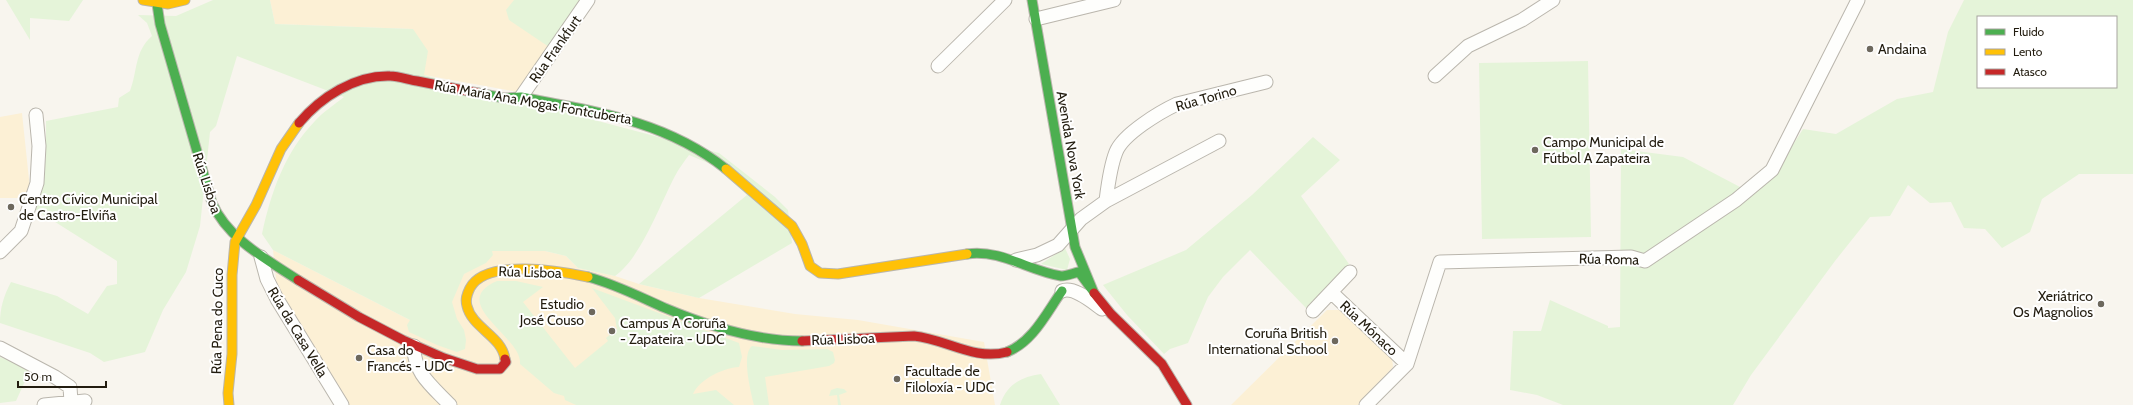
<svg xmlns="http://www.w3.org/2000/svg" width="2133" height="405" font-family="Cabin,sans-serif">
	<rect width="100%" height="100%" fill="#f8f5ee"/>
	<path fill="#fcf0d5" d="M 270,0 L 585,0 L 518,92 L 424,75 L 413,29 L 275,24 Z
		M 22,113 L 30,189 L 26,198 L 0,198 L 0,117 Z
		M 273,250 L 410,320 L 491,251 L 545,251 L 566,256 L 578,268 L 615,276 L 639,284 L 699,298 L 795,314 L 858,320 L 984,342 L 995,405 L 348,405 L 277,289 Z
		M 1327,310 L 1340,310 L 1392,358 L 1393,367 L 1358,405 L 1231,405 Z"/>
	<path fill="#e5f4d9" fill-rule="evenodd" d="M 6,0 L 83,0 L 69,21 L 30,18 L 30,40 Z
		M 213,0 L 270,0 L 275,24 L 413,29 L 428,51 L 424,75 L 719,153 L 775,197 L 788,210 L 792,243 L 699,298 L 639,284 L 747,195 L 715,166 L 689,155 C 684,162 679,168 675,176 C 660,204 641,258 615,276 L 578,268 L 566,256 L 545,251 L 492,251 L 493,255 L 486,263 L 464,274 L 452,302 L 457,319 L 464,330 L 466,340 L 465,349 L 457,352 L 437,345 L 409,332 L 407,325 L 410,320 L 273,250 L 262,234 C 271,192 285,152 315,121 C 323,112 334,105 344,97 L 237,56 L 216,126 L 210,132 L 200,226 L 186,272 L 163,310 L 145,352 L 104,362 L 90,353 L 0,323 C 0,308 4,295 11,282 L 57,296 L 88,314 L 107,286 L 117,284 L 117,261 L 33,208 L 46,158 L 46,121 L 118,107 L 119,98 L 130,91 C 138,70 134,52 152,36 L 147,23 L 138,15 L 176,16 Z
		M 514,0 L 585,0 L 552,49 L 509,20 L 506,10 Z
		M 1964,0 L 2133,0 L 2133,174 L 2079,174 L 2042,199 L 2030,232 L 2002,248 L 1985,229 L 1964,228 L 1951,202 L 1930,203 L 1908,185 L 1890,216 L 1870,217 L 1835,261 L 1751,375 L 1733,405 L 1563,405 L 1537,395 L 1510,390 L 1513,331 L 1541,331 L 1550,300 L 1608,326 L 1608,328 L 1620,327 L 1621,149 L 1683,157 L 1740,187 L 1741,190 L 1784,159 L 1803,129 L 1836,134 L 1897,99 L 1933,92 L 1948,32 ZM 1978,17 L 2116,17 L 2116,87 L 1978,87 Z
		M 1588,61 L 1591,237 L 1482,239 L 1479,63 Z
		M 1313,137 L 1340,160 L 1301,196 L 1349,264 L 1306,308 L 1250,250 L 1223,277 L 1208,297 L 1188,343 L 1170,349 L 1164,354 L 1127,315 L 1103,285 L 1186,250 L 1252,195 Z
		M 1065,248 L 1070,259 L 1067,270 L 1041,264 Z
		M 497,281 L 516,281 L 543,287 L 523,302 L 575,368 L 608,341 L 606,338 L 617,329 L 615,318 L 592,288 L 739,343 L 742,357 L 739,367 C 723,368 700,379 693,394 L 716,390 L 734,405 L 576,405 L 565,400 L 564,396 L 554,393 L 520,364 C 523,337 446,303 497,281 Z
		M 752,346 L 782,350 L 827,349 L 833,352 L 835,360 L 834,363 L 829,366 L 765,377 L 769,405 L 754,405 C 751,393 741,354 752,346 Z
		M 0,357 L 30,370 L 16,401 L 0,403 Z
		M 1041,374 L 1060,405 L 1000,405 C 1007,384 1021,377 1041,374 Z
		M 837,388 L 844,389 L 847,392 L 839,395 L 841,405 L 838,405 L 837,395 L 829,396 L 831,390 Z"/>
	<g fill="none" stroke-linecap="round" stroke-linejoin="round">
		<g stroke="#bab6ad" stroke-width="15">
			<path id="street" d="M 1036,19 L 1114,0
				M 938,66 L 1005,0
				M 1435,76 L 1468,46 L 1522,20 L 1553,0
				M 521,97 L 588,0
				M 1106,201 C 1108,185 1110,167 1116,152 C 1123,134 1160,112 1177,104 L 1266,82
				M 0,252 L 21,231 L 37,183 L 39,146 L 36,115
				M 261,257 L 267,279 L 277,299 L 342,405
				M 1016,260 L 1037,255 L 1058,245 L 1081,219 L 1106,201 L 1219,141
				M 1062,291 C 1074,286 1092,302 1102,309
				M 1331,292 L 1407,364
				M 1313,311 L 1350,272
				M 414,346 C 413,373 433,387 450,405
				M 0,348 L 55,377 L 70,387 L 71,402
				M 44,405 L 85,401
				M 1366,405 L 1407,364 L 1440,262 L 1631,257 L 1645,261 L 1736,200 L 1772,170 L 1858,0"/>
		</g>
		<g stroke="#bab6ad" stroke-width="11">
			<path id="fast" d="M 1032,0 L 1075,247 L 1094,293
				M 157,4 L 160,24 L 212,203 C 228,239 266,259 298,280
				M 478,93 L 504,98 L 521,97 C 594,111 666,121 726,169
				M 967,254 C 1001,249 1029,271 1061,276 C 1066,276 1074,273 1079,272 L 1093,291
				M 588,277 C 615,284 640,297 665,308 C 708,326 755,341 802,341
				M 1007,352 C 1033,342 1047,312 1062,291"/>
		</g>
		<g stroke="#bab6ad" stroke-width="11">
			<path id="slow" d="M 143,0 L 168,4 L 185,0
				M 726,169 L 792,226 L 802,244 L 810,266 L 820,273 L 838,274 L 967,254
				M 505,359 C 502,336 472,328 467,306 C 465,299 467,294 470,288 C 486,258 560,271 588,277
				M 229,405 L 228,393 L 232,354 L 232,275 L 235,242 L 256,205 L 281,149 L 299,123"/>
		</g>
		<g stroke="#bab6ad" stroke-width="11">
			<path id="jam" d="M 299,123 C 321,97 355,75 390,76 C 399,76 409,80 417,81 C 438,85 458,89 478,93
				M 298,280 L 359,317 L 403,340 L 444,358 L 477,369 L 500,369 L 506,362 L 505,359
				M 1094,293 L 1111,314 L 1162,364 L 1187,405
				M 802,341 L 914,336 C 946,339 974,361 1007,352"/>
		</g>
		<use href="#street" stroke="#fefefc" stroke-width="13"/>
		<use href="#fast" stroke="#4caf50" stroke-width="9"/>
		<use href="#slow" stroke="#ffc107" stroke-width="9"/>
		<use href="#jam" stroke="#c62828" stroke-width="9"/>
	</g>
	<g fill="#6d685d" stroke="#fff" stroke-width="1.5">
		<circle cx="1870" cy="49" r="4"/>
		<circle cx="1535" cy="150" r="4"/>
		<circle cx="11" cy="207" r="4"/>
		<circle cx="2101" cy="304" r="4"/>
		<circle cx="592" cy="312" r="4"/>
		<circle cx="612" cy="331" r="4"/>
		<circle cx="1335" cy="341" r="4"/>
		<circle cx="359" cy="358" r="4"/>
		<circle cx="897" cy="379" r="4"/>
	</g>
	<g text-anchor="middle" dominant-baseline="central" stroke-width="4" stroke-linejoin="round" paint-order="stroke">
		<g font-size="14" fill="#221c0f" stroke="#fff">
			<text transform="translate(555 49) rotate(-55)">Rúa Frankfurt</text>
			<text transform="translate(1206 98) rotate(-16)">Rúa Torino</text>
			<text transform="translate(533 102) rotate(10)">Rúa María Ana Mogas Fontcuberta</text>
			<text transform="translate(1071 145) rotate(80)">Avenida Nova York</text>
			<text transform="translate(207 183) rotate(72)">Rúa Lisboa</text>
			<text transform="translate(1609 259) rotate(1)">Rúa Roma</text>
			<text transform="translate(530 272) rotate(2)">Rúa Lisboa</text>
			<text transform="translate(217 321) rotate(-89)">Rúa Pena do Cuco</text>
			<text transform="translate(1369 328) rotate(43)">Rúa Mónaco</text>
			<text transform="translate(298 332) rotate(59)">Rúa da Casa Vella</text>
			<text transform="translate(843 339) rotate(-2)">Rúa Lisboa</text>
		</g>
		<g font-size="14" fill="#221c0f" stroke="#fff" text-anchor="start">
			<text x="1878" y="49">Andaina</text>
			<text x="1543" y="142">Campo Municipal de<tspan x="1543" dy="16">Fútbol A Zapateira</tspan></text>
			<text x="19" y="199">Centro Cívico Municipal<tspan x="19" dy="16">de Castro-Elviña</tspan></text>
			<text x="2093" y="296" text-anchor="end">Xeriátrico<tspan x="2093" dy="16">Os Magnolios</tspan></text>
			<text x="584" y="304" text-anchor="end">Estudio<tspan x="584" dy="16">José Couso</tspan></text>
			<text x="620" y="323">Campus A Coruña<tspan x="620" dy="16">- Zapateira - UDC</tspan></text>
			<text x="1327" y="333" text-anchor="end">Coruña British<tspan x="1327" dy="16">International School</tspan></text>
			<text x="367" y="350">Casa do<tspan x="367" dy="16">Francés - UDC</tspan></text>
			<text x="905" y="371">Facultade de<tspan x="905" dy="16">Filoloxía - UDC</tspan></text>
		</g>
	</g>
	<rect x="1977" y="16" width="140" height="72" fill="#ffffff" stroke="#a7a49f"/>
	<rect x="1985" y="29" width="20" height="6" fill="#4caf50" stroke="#a7a49f"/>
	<text x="2013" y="36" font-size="12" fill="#221c0f">Fluido</text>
	<rect x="1985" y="49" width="20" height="6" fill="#ffc107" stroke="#a7a49f"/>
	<text x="2013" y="56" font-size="12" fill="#221c0f">Lento</text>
	<rect x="1985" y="69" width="20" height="6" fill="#c62828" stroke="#a7a49f"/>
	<text x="2013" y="76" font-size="12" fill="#221c0f">Atasco</text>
	<path d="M18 381v6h88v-6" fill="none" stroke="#221c0f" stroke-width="2"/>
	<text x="24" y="381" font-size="12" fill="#221c0f" stroke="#ffffff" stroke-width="3" paint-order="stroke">50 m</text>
</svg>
